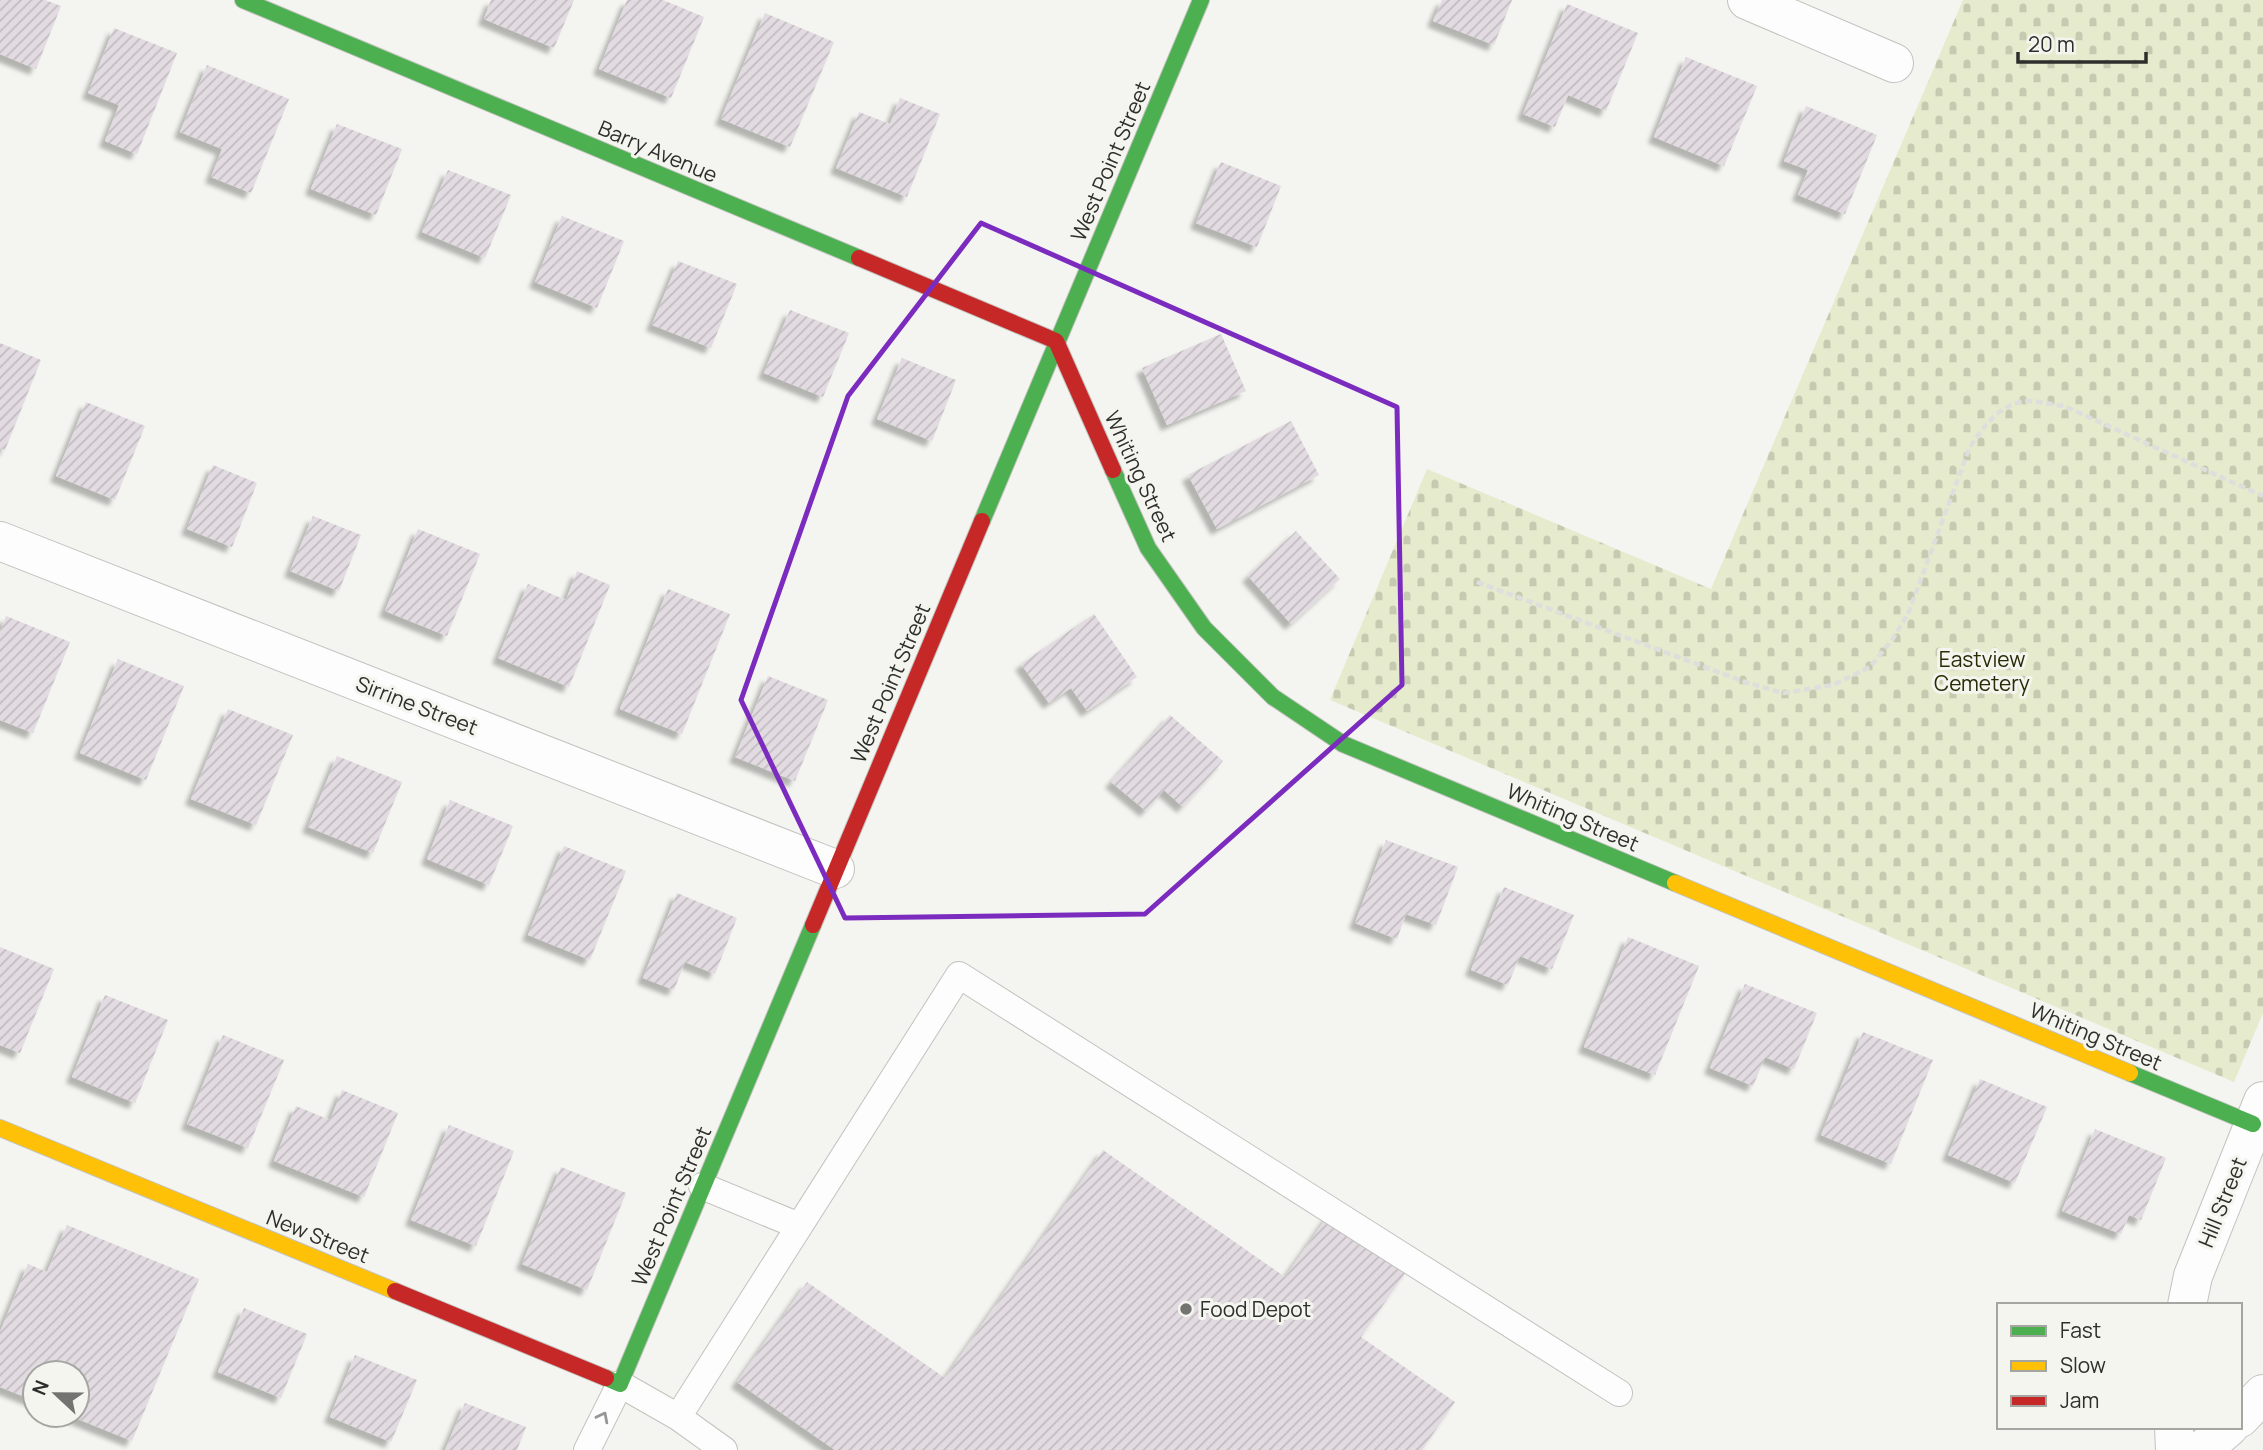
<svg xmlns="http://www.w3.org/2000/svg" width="2263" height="1450" font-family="Manrope,sans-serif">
	<defs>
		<pattern id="cemetery-stones" width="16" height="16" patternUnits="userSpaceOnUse" patternTransform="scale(1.75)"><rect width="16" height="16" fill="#e7ebcd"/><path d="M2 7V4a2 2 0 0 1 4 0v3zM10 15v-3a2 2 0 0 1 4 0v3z" fill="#c6cab0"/></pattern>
		<pattern id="building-hatch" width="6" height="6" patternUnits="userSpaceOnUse" patternTransform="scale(1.75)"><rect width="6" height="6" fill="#e2dbe1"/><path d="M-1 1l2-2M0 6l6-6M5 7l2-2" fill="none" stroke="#c2bcc1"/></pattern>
		<filter id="shadow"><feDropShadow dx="-6" dy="6" stdDeviation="2" flood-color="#0004"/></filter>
	</defs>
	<rect width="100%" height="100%" fill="#f4f4f0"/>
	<path fill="url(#cemetery-stones)" d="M 1963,0 L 2263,0 L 2263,1013 L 2234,1082 L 1330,700 L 1427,469 L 1711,589 Z"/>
	<path fill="url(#building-hatch)" filter="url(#shadow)" d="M 0,0 L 45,0 L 61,6 L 36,69 L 0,54 Z
		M 491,0 L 574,0 L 554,48 L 484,19 Z
		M 627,0 L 663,0 L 704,17 L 671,98 L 599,69 Z
		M 1442,0 L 1512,0 L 1494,45 L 1433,21 Z
		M 1567,4 L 1638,33 L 1606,111 L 1568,95 L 1555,127 L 1523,114 Z
		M 765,13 L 834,42 L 790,147 L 721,119 Z
		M 114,28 L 177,53 L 137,154 L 105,141 L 119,105 L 88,93 Z
		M 1686,57 L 1757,86 L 1724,166 L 1654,137 Z
		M 207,65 L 289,99 L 251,193 L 211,177 L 222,149 L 180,132 Z
		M 900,98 L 940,114 L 907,197 L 836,168 L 859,112 L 890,124 Z
		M 1806,106 L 1877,135 L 1845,214 L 1798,195 L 1808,170 L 1784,161 Z
		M 337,124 L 402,149 L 376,215 L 311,189 Z
		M 1221,162 L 1281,186 L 1257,247 L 1196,223 Z
		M 448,170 L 511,195 L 485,258 L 422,232 Z
		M 562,216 L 624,241 L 597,308 L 535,282 Z
		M 678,261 L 737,284 L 711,348 L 652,325 Z
		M 790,310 L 849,333 L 823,397 L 764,373 Z
		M 1221,334 L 1246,391 L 1167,425 L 1142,368 Z
		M 0,343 L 41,360 L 5,450 L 0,448 Z
		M 902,358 L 956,380 L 932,441 L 877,419 Z
		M 86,402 L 145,426 L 115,500 L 56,476 Z
		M 1291,421 L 1319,475 L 1217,529 L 1188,475 Z
		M 213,465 L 257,483 L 232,547 L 187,529 Z
		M 313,516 L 361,535 L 339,591 L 290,571 Z
		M 418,529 L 480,554 L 447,636 L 385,611 Z
		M 1296,531 L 1340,579 L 1291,624 L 1248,576 Z
		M 577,571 L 610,585 L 569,687 L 498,658 L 528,584 L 566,600 Z
		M 668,589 L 730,614 L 682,734 L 620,709 Z
		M 1094,614 L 1137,677 L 1087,711 L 1071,688 L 1049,703 L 1021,664 Z
		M 6,616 L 70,642 L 33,733 L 0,720 L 0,632 Z
		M 118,659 L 184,686 L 146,780 L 80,753 Z
		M 768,676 L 828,700 L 795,781 L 735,757 Z
		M 228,709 L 293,735 L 256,825 L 191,799 Z
		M 1170,715 L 1223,761 L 1183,807 L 1164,790 L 1146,811 L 1111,782 Z
		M 337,756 L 402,782 L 373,853 L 308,827 Z
		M 450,800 L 513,826 L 489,885 L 427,859 Z
		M 1386,840 L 1458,867 L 1436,925 L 1406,914 L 1397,939 L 1355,923 Z
		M 564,846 L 626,871 L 590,960 L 528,935 Z
		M 1504,887 L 1574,915 L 1552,969 L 1520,956 L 1508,985 L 1471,970 Z
		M 677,893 L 737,918 L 715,974 L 685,962 L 674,990 L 643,978 Z
		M 1628,937 L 1699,966 L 1655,1075 L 1584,1047 Z
		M 0,947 L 54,969 L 20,1053 L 0,1045 Z
		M 1745,984 L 1817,1013 L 1794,1069 L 1765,1057 L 1753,1086 L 1710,1068 Z
		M 105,995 L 168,1020 L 135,1103 L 72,1077 Z
		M 1863,1032 L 1933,1060 L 1891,1164 L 1821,1135 Z
		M 223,1035 L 284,1060 L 248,1148 L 187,1124 Z
		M 1980,1079 L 2047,1107 L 2015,1183 L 1948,1155 Z
		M 342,1090 L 398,1113 L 364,1197 L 274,1161 L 296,1106 L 330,1120 Z
		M 449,1125 L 514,1151 L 476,1246 L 411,1220 Z
		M 2095,1129 L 2166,1158 L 2141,1220 L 2129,1215 L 2121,1234 L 2062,1211 Z
		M 1103,1150 L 1285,1277 L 1329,1214 L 1408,1269 L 1361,1337 L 1455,1402 L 1422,1450 L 835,1450 L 737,1382 L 807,1282 L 945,1378 Z
		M 561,1167 L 626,1193 L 587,1290 L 522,1264 Z
		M 67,1225 L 199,1279 L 132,1441 L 68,1415 L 77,1415 L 77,1373 L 35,1373 L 35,1401 L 0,1387 L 0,1332 L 28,1264 L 47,1272 Z
		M 244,1308 L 307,1334 L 281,1398 L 218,1372 Z
		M 355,1355 L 417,1380 L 391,1442 L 330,1417 Z
		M 465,1403 L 526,1427 L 517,1450 L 445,1450 Z"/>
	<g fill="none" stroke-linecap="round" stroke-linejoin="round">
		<g stroke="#c2c2bf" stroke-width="28">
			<path id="lane" d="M 702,1186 L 799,1226
				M 678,1417 L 959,975 L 1619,1393
				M 587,1450 L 620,1384 L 678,1417 L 724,1450"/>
		</g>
		<g stroke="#c2c2bf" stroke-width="40">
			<path id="street" d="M 1747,0 L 1894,63
				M 0,541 L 835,869
				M 2187,1305 L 2193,1276 L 2263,1101
				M 2240,1418 L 2263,1394
				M 2174,1427 L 2175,1450
				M 2202,1450 L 2229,1427"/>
		</g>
		<g stroke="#c2c2bf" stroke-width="18">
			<path id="fast" d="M 243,0 L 859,258
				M 1113,470 L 1148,548 L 1204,628 L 1273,697 L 1343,744 L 1675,883
				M 982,521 L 1201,0
				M 2130,1073 L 2253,1124
				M 606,1378 L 620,1384 L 813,925"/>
		</g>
		<g stroke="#c2c2bf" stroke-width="18">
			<path id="slow" d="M 1675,883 L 2130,1073
				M 0,1128 L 395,1291"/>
		</g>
		<g stroke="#c2c2bf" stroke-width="18">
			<path id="jam" d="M 859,258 L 1056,341 L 1113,470
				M 813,925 L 982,521
				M 395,1291 L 606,1378"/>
		</g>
		<path stroke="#dededd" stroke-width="4.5" stroke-dasharray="7 3.5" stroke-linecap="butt" d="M 1477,582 L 1745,682 L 1783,693 L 1833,685 L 1870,667 L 1892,640 L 1908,614 L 1969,449 C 1983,427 2000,402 2029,401 C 2040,401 2053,405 2064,406 L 2263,496"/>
		<use href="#lane" stroke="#fdfdfd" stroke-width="26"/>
		<use href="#street" stroke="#fdfdfd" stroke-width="38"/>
		<use href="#fast" stroke="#4caf50" stroke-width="16"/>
		<use href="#slow" stroke="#ffc107" stroke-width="16"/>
		<use href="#jam" stroke="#c62828" stroke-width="16"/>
	</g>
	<defs><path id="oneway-chevron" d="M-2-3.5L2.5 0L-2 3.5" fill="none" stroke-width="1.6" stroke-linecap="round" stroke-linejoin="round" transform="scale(1.75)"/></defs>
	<use stroke="#969694" href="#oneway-chevron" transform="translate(603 1417) rotate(-63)"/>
	<path fill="none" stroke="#7b2cbf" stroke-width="5" stroke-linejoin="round" d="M 981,223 L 1397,407 L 1402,685 L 1145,914 L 845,918 L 741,700 L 848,396 Z"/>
	<circle fill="#737371" stroke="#f5f5ef" stroke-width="2.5" cx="1186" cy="1309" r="7"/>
	<g text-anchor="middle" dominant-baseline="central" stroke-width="6" stroke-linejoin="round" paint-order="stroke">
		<g font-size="21" fill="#2e2e2c" stroke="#f5f5ef">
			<text transform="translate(658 151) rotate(23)">Barry Avenue</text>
			<text transform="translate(1110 161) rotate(-67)">West Point Street</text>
			<text transform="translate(1141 476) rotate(65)">Whiting Street</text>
			<text transform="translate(890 683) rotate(-67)">West Point Street</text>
			<text transform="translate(417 705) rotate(21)">Sirrine Street</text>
			<text transform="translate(1573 817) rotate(23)">Whiting Street</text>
			<text transform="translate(2096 1036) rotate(23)">Whiting Street</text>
			<text transform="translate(2222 1202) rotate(-68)">Hill Street</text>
			<text transform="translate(671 1206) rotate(-67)">West Point Street</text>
			<text transform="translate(318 1236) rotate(22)">New Street</text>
		</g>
		<g font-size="21" fill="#292c04" stroke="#f5f5ef">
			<text x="1982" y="659">Eastview<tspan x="1982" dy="24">Cemetery</tspan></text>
		</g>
		<g font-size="21" fill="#2e2e2c" stroke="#f5f5ef" text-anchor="start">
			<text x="1200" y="1309">Food Depot</text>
		</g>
	</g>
	<rect x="1997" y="1303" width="245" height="126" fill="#f5f5ef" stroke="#a5a5a1" stroke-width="2"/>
	<rect x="2011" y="1326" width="35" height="10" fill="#4caf50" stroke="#a5a5a1" stroke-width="2"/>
	<text x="2060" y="1338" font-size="21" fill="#2e2e2c">Fast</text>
	<rect x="2011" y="1361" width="35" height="10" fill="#ffc107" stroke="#a5a5a1" stroke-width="2"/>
	<text x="2060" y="1373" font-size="21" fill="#2e2e2c">Slow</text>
	<rect x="2011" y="1396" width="35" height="10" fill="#c62828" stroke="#a5a5a1" stroke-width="2"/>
	<text x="2060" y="1408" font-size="21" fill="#2e2e2c">Jam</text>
	<g transform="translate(56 1394) rotate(292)"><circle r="33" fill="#f5f5ef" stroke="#a5a5a1" stroke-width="2"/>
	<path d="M0-5L12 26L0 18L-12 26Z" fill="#737371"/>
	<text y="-10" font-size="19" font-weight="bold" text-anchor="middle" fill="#2e2e2c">N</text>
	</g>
	<path d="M2018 52v10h128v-10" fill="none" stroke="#2e2e2c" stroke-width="3.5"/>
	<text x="2028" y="52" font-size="21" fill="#2e2e2c" stroke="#f5f5ef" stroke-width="5" paint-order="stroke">20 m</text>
</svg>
